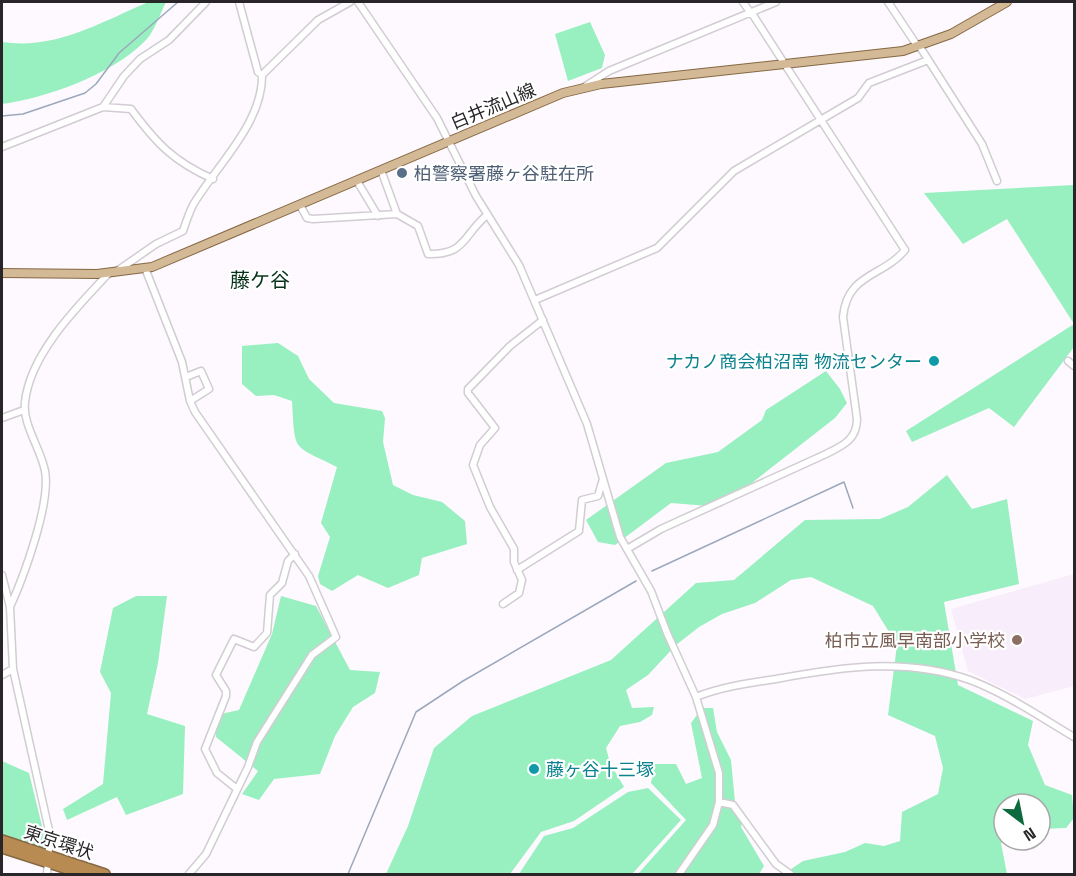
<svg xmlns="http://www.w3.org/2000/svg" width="1076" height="876" font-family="'Space Grotesk','Noto Sans JP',sans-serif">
	<rect width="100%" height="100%" fill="#fdf9fe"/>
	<path fill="#f8edfa" d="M 1074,574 L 1074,686 L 1025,699 L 968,671 L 951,609 Z"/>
	<path fill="#98efc0" d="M 149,2 L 166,2 C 160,14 154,33 144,42 C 111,75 46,98 2,104 L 2,42 C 57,50 100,22 149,2 Z
		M 590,22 L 605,55 L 602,68 L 568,81 L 555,34 Z
		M 1074,185 L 1074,347 L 1014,427 L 989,408 L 912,442 L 906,431 L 1074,324 L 1007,219 L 963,244 L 924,193 Z
		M 278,343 L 298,356 L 309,379 L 334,403 L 382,411 L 385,418 L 383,442 L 393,485 L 413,495 L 442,502 L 465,521 L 467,544 L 422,558 L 419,575 L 388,588 L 358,575 L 332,591 L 320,584 L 318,576 L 330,537 L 321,523 L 337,467 C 292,444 295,454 292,401 L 274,395 L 256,396 L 242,384 L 242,346 Z
		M 826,371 L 840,389 L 847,403 L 835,418 L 721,507 L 671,503 L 615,545 L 598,542 L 586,520 L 666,463 L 718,452 L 762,420 L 766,410 Z
		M 947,475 L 972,509 L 1007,499 L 1019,584 L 944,602 L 958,685 L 1033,721 L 1028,745 L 1045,785 L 1072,795 L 1074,818 L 1066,828 L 1040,829 L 1040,804 L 1004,804 L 1006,840 L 1001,843 L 1007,874 L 784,874 L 803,861 L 845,852 L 865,843 L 884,846 L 900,841 L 902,812 L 938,794 L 943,768 L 935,736 L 888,715 L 897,645 L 873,606 L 811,577 L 791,580 L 755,603 L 722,614 L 699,627 L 676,645 L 648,675 L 626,690 L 632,708 L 654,707 L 652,715 L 640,722 L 620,726 L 606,748 L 610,763 L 624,787 L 574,821 L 541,832 L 510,874 L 386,874 L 408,826 L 434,748 L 472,716 L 611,660 L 696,583 L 734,580 L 805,520 L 880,519 L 908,507 Z
		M 136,596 L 167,596 L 158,663 L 147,714 L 185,726 L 183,794 L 126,815 L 117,797 L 67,820 L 63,809 L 103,784 L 111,693 L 100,672 L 113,608 Z
		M 281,596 L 316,606 L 350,670 L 380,672 L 375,693 L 353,707 L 335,736 L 320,774 L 274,779 L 259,800 L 242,794 L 258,771 L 216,737 L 216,715 L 239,710 L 272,634 Z
		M 702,708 L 713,708 L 717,732 L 731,760 L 736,813 L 743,819 L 741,827 L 764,866 L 759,874 L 638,874 L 686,820 L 651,783 L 655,764 L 676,764 L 686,784 L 702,778 L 691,723 Z
		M 2,761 L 29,773 L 44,834 L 44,849 L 2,835 Z
		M 648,788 L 681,820 L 632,874 L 519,874 L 544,836 L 573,828 L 628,792 Z"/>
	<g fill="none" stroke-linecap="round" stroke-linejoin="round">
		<path stroke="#9ba8bc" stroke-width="1.5" d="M 2,116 L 23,114 L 85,93 L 96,84 L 119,53 L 178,2
			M 652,571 L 844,482 L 853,508
			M 348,874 L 416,712 L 463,681 L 636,581"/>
		<g stroke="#d2ccd3" stroke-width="9">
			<path id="minor" d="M 358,2 L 437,118 L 476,196 L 519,265 L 587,424 L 620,537 L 651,591 L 667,633 L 696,697 L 719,773 L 719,802 L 713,825 L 679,874
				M 743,2 L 750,12
				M 888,2 L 918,47
				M 920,47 L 982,144 L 997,181
				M 262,75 L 318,20 L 350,2
				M 584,87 L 609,71 L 776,2
				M 103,107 L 131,109 C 156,143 174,162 213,179
				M 2,147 L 103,107 L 124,76 L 140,59 L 169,40 L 206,2
				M 381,170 L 397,214
				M 357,181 L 378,216
				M 300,205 L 307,218 L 313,219 L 397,214 L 418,226 L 428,254 C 466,255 463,235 487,215
				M 145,268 L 182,362 L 190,401 L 195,412 L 309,576 L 336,637 L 312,655 L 257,742 L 248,767 L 206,854 L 189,874
				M 117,271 L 156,244 L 183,231 C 186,222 189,213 193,205 C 216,166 263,123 262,75 L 258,72 L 239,2
				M 535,300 L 657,248 L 734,171 L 858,98 L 869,83 L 928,60
				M 1068,361 L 1074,366
				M 186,377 L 201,371 L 209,389 L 190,401
				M 2,418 L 24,410
				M 627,549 L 661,529 L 826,454 C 842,446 857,440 857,419 L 843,317 C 847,273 883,277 905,250 L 751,12
				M 517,570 L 579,531 L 582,500 L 598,496 L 603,479
				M 2,575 L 10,607 L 13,669 L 50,835 L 47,874
				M 503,604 L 519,593 L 522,580 L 514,562 L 514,549 L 490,507 L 473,465 L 480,445 L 495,428 L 468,393 L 468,389 L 510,346 L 543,320
				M 10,607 C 24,576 51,503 45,471 C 41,449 22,424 25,402 C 30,354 77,307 108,274
				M 2,675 L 13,669
				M 696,697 C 721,687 749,683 776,679 C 841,667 906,657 970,680 C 1007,694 1040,717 1074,737
				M 237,789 L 217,773 L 205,749 L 226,696 L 226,691 L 216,675 L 234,639 L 254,647 L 267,633 L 270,595 L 282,583 L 288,561 L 295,554
				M 719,802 L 733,805 L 776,864 L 790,874"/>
		</g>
		<g stroke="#856843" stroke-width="10">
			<path id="major" d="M 2,273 L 97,274 L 152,267 L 563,93 L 601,84 L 903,51 L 951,34 L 1007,2"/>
		</g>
		<g stroke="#856843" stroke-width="12">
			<path id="highway" d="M 2,840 L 105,874
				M 2,848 L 83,874"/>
		</g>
		<use href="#minor" stroke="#fff" stroke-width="6"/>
		<use href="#major" stroke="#d4b997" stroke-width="8"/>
		<use href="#highway" stroke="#b78b52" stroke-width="9"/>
	</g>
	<circle fill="#5c6f8a" stroke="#fff" stroke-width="2" cx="402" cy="173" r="6"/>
	<g fill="#0f9aa8" stroke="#fff" stroke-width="2">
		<circle cx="934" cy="361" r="6"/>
		<circle cx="534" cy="769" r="6"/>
	</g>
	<circle fill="#8d6e63" stroke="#fff" stroke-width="2" cx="1017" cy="640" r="6"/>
	<g text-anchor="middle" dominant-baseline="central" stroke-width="4.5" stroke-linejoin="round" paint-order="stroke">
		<g font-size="18" fill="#282628" stroke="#fff">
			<text transform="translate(493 106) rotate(-23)">白井流山線</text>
			<text transform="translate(59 842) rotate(18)">東京環状</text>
		</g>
		<g font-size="18" fill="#4e5e75" stroke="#fff" text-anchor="start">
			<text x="414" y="173">柏警察署藤ヶ谷駐在所</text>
		</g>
		<g font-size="18" fill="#0d838f" stroke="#fff" text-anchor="end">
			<text x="922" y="361">ナカノ商会柏沼南 物流センター</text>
			<text x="546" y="769" text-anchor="start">藤ヶ谷十三塚</text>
		</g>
		<g font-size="18" fill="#785e54" stroke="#fff" text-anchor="end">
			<text x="1005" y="640">柏市立風早南部小学校</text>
		</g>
		<g font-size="20" fill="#09321d" stroke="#fff">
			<text x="260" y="280">藤ケ谷</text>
		</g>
	</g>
	<rect width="1076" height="876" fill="none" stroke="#282628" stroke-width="6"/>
	<g transform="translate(1022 822) rotate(148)"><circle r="28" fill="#ffffff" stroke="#a9a8a9" stroke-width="1.5"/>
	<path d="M0-4.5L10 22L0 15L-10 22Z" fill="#0d6a3f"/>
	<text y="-9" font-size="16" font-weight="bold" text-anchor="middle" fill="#282628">N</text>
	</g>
</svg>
